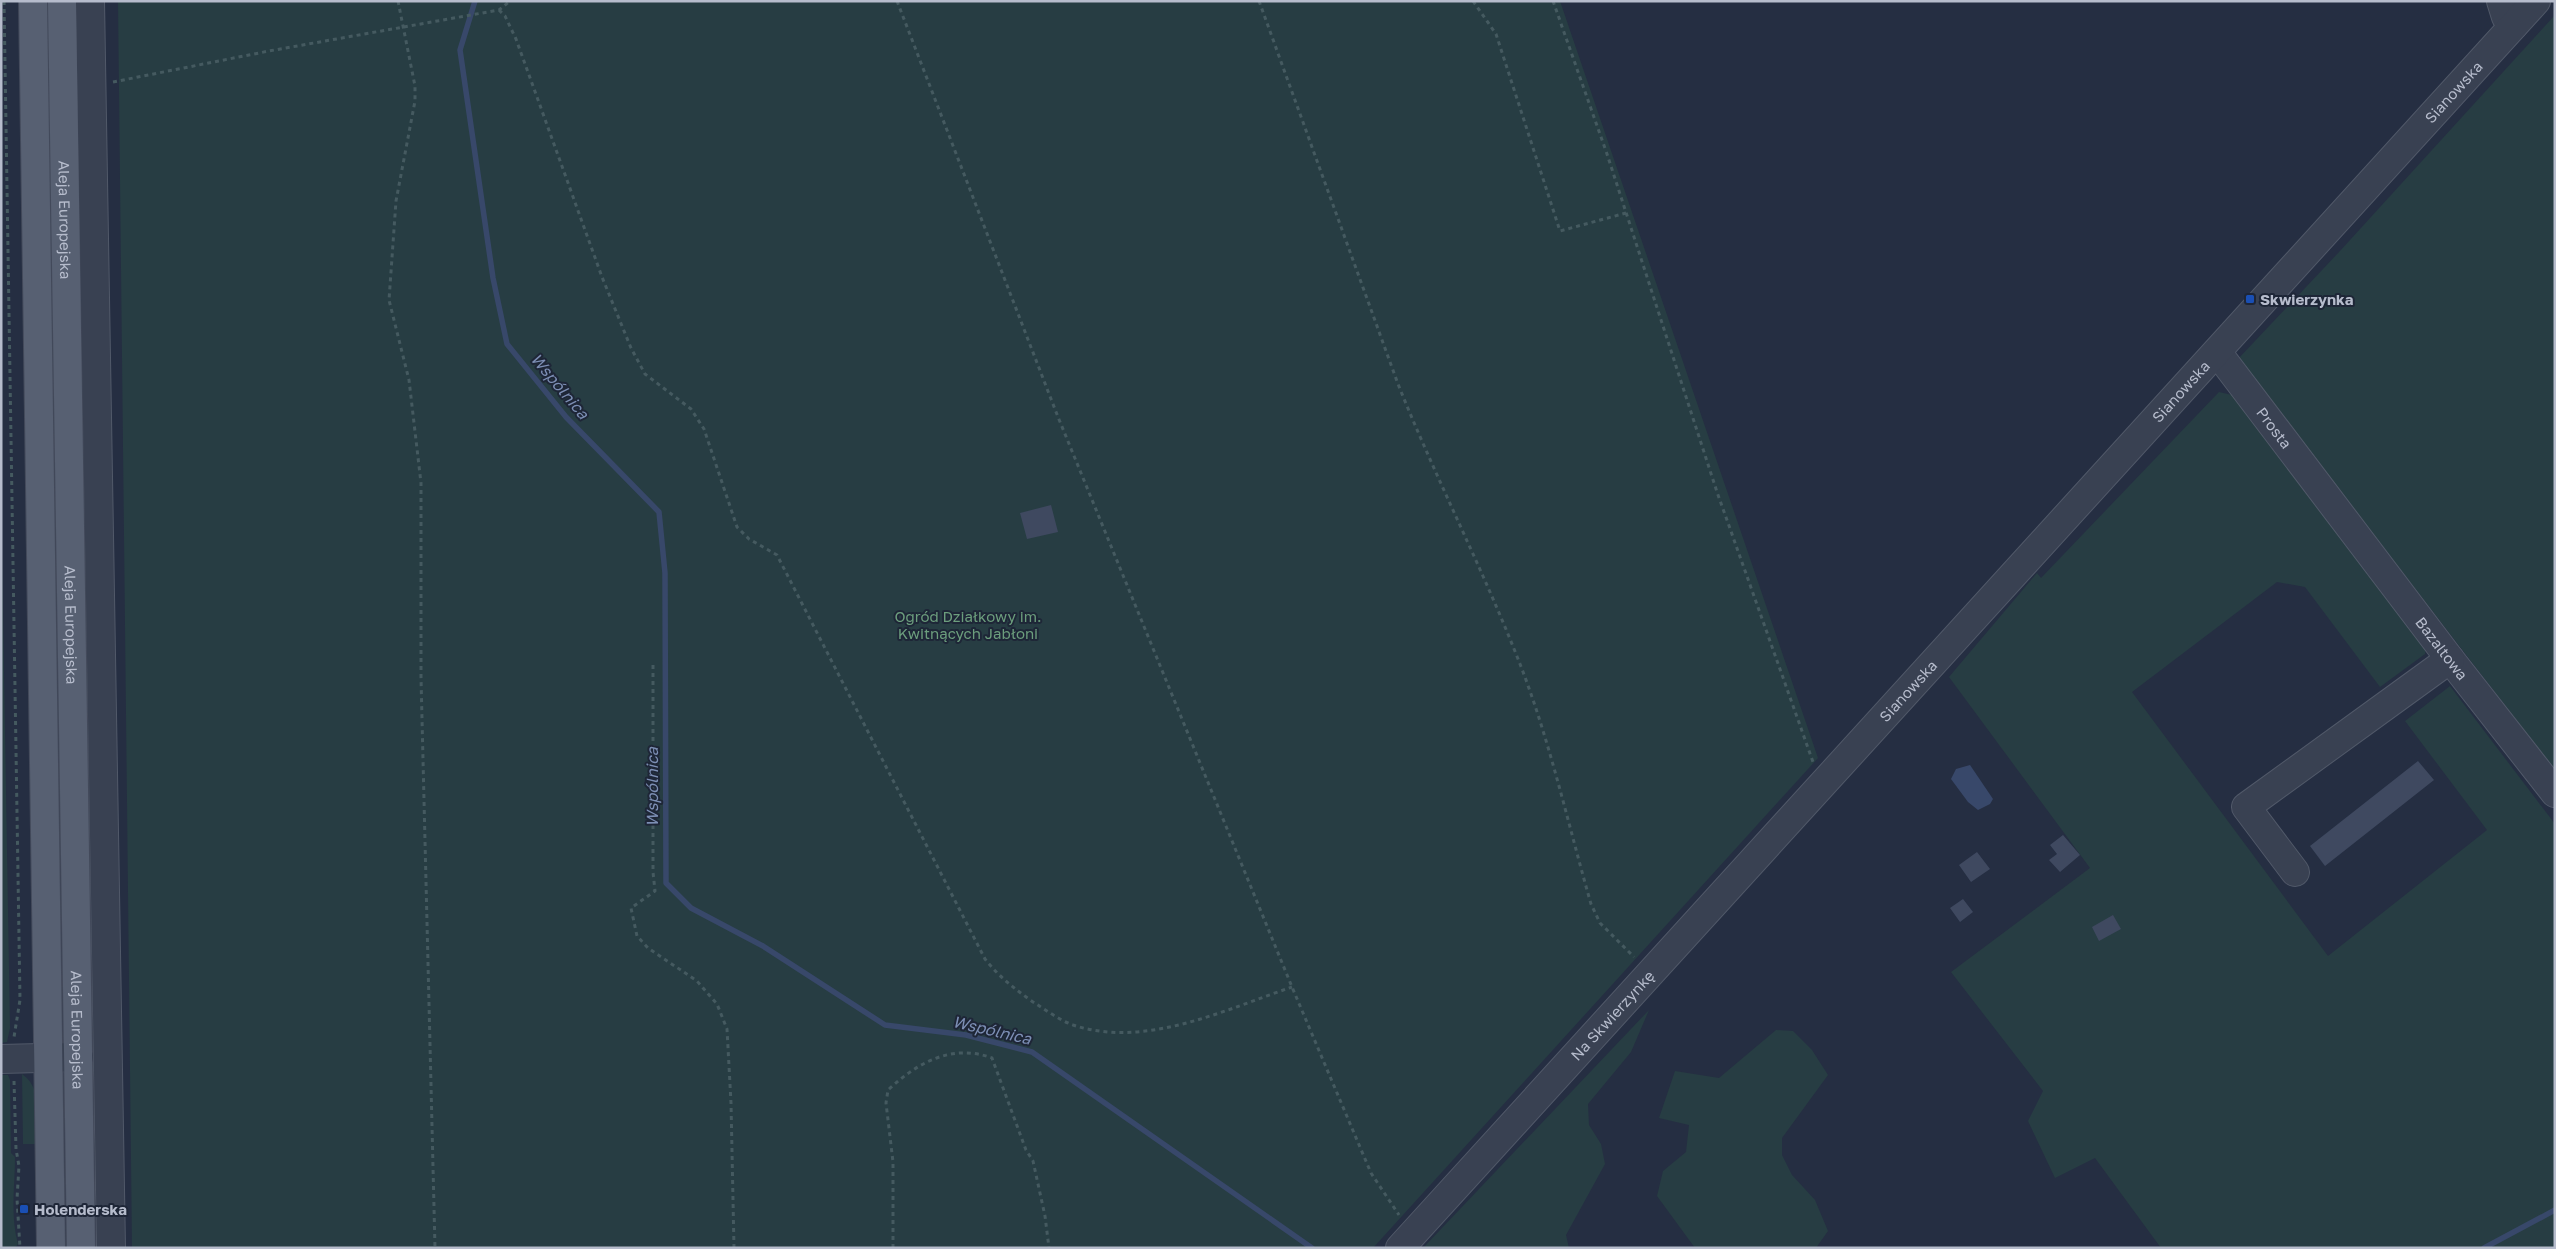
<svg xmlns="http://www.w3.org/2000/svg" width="2556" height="1249" font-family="'Golos Text',sans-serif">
	<rect width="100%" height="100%" fill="#252e42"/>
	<path fill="#273d43" d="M 118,1 L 1560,1 L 1818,758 L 1373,1248 L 132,1248 Z
		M 2555,15 L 2555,770 L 2238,359 L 2340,251 Z
		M 2219,392 L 2232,395 L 2426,647 L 2425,654 L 2380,687 L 2305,587 L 2277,582 L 2132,692 L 2328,956 L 2487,830 L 2405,721 L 2450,686 L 2555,824 L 2555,1248 L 2161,1248 L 2095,1158 L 2055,1178 L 2028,1121 L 2043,1091 L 1951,972 L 2090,868 L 1949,677 L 2037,573 L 2041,578 Z
		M 1,493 L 10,1028 L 7,1042 L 1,1043 Z
		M 1649,1010 L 1631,1052 L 1588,1104 L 1589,1125 L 1601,1144 L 1605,1164 L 1566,1235 L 1569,1248 L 1423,1248 Z
		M 1776,1030 L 1793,1031 L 1812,1050 L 1828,1075 L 1782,1138 L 1782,1155 L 1792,1175 L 1815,1200 L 1828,1231 L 1816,1248 L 1695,1248 L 1657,1196 L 1663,1171 L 1686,1152 L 1689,1125 L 1659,1118 L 1675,1071 L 1719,1078 Z
		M 22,1074 C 44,1089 37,1121 35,1144 L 23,1144 Z
		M 1,1075 L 8,1075 L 10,1080 L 11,1153 L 15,1157 C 15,1186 10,1215 18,1244 L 15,1248 L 1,1248 Z"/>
	<path fill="#38486a" d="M 1970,765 L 1993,799 L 1990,804 L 1978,810 L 1968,802 L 1951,779 L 1956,769 Z"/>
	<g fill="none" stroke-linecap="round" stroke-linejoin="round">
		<path stroke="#38486a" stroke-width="5.5" d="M 475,1 L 460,50 L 493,278 L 507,344 L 566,417 L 659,512 L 665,573 L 666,883 L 691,908 L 763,946 L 885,1025 L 966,1035 L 1032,1052 L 1312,1248
			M 2484,1248 L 2555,1210"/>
	</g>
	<path fill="#3f4960" d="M 1051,505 L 1058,532 L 1027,539 L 1020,513 Z
		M 2418,761 L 2434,780 L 2325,866 L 2310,846 Z
		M 2063,835 L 2080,855 L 2060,872 L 2049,860 L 2057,854 L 2050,845 Z
		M 1977,852 L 1990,869 L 1971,882 L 1959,865 Z
		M 1963,899 L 1973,912 L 1960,922 L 1950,908 Z
		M 2113,915 L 2121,929 L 2099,941 L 2092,927 Z"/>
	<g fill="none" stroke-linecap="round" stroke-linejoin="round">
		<g stroke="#515969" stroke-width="30">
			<g id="minor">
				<path d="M 90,1 L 111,1248"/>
				<path d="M 2501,1 L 2506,17 L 2514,25"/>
				<path id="s1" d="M 2217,352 L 2450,659 L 2555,793"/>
				<path d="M 2295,872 L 2246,807 L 2450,659"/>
				<path d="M 1,1059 L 79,1057"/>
				<path id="s2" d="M 1400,1248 L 2536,1"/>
			</g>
		</g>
		<g stroke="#434a5b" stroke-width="30">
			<g id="major">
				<path d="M 33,1 L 51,1248"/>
				<path id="s3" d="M 62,1 L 81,1248"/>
			</g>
		</g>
		<path stroke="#455a60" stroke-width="3" stroke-dasharray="4 4" stroke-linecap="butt" d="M 4,1 L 20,1000 L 14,1037
			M 398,1 L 415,86 L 415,101 L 396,201 L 389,300 L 409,380 L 421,483 L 421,678 L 435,1248
			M 897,1 L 1058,417 L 1292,987 L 1371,1173 L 1399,1215
			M 1259,1 L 1398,384 C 1436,479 1483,569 1520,664 C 1550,741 1568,824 1591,904 L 1600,923 L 1634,957
			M 1473,1 L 1496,34 L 1560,231 L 1626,213
			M 1553,1 L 1607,154 L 1717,492 L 1813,762
			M 499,10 L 505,16 L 516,39 L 602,277 L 631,348 L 645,374 L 691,409 L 704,429 L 737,527 L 749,539 L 777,555 L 985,959 C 999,977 1015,989 1033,1002 C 1046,1010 1059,1020 1073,1025 C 1145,1049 1224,1010 1292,987
			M 113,82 L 269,51 L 499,10 L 510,1
			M 653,665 L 653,872 L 655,891 L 631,908 L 637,936 L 648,948 L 697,981 L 717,1004 L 727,1029 L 731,1103 L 734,1248
			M 14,1081 L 16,1149 L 19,1166 L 17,1199 L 20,1248
			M 893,1248 L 893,1162 L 886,1103 L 888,1090 C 917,1063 952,1043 992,1058 L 1026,1150 L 1033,1161 L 1045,1216 L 1049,1248"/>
		<use href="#minor" stroke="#394152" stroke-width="28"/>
		<use href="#major" stroke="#576072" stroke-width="28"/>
	</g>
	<g fill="#1a4fb4" stroke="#1e2637" stroke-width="2">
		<rect x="2245" y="294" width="10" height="10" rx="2.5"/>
		<rect x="19" y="1204" width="10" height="10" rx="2.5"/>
	</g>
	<g text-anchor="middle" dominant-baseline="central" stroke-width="4" stroke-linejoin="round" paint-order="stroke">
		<g font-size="15" fill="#b6bccc" stroke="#1e2637">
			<text stroke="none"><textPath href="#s2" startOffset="1564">Sianowska</textPath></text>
			<text stroke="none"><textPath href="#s3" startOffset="219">Aleja Europejska</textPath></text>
			<text stroke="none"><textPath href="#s2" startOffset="1159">Sianowska</textPath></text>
			<text stroke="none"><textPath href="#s1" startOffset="95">Prosta</textPath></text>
			<text stroke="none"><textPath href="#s3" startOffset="624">Aleja Europejska</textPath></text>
			<text stroke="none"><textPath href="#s1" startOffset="372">Bazaltowa</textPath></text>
			<text stroke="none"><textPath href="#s2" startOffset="754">Sianowska</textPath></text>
			<text stroke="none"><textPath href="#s2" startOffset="315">Na Skwierzynkę</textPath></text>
			<text stroke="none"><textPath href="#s3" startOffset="1029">Aleja Europejska</textPath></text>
		</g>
		<g font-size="15" font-weight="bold" fill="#b6bccc" stroke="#1e2637" text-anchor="start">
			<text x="2260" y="299">Skwierzynka</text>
			<text x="34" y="1209">Holenderska</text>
		</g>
		<g font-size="15" fill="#6c9e7d" stroke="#1e2637">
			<text x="968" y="616">Ogród Działkowy im.<tspan x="968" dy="17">Kwitnących Jabłoni</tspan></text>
		</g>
		<g font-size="16" font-style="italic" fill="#7c8eb4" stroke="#1e2637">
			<text transform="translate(560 386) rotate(50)">Wspólnica</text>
			<text transform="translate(652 787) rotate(-90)">Wspólnica</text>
			<text transform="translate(992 1030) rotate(13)">Wspólnica</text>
		</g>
	</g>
	<rect width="2556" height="1249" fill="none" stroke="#b6bccc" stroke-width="5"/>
</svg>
